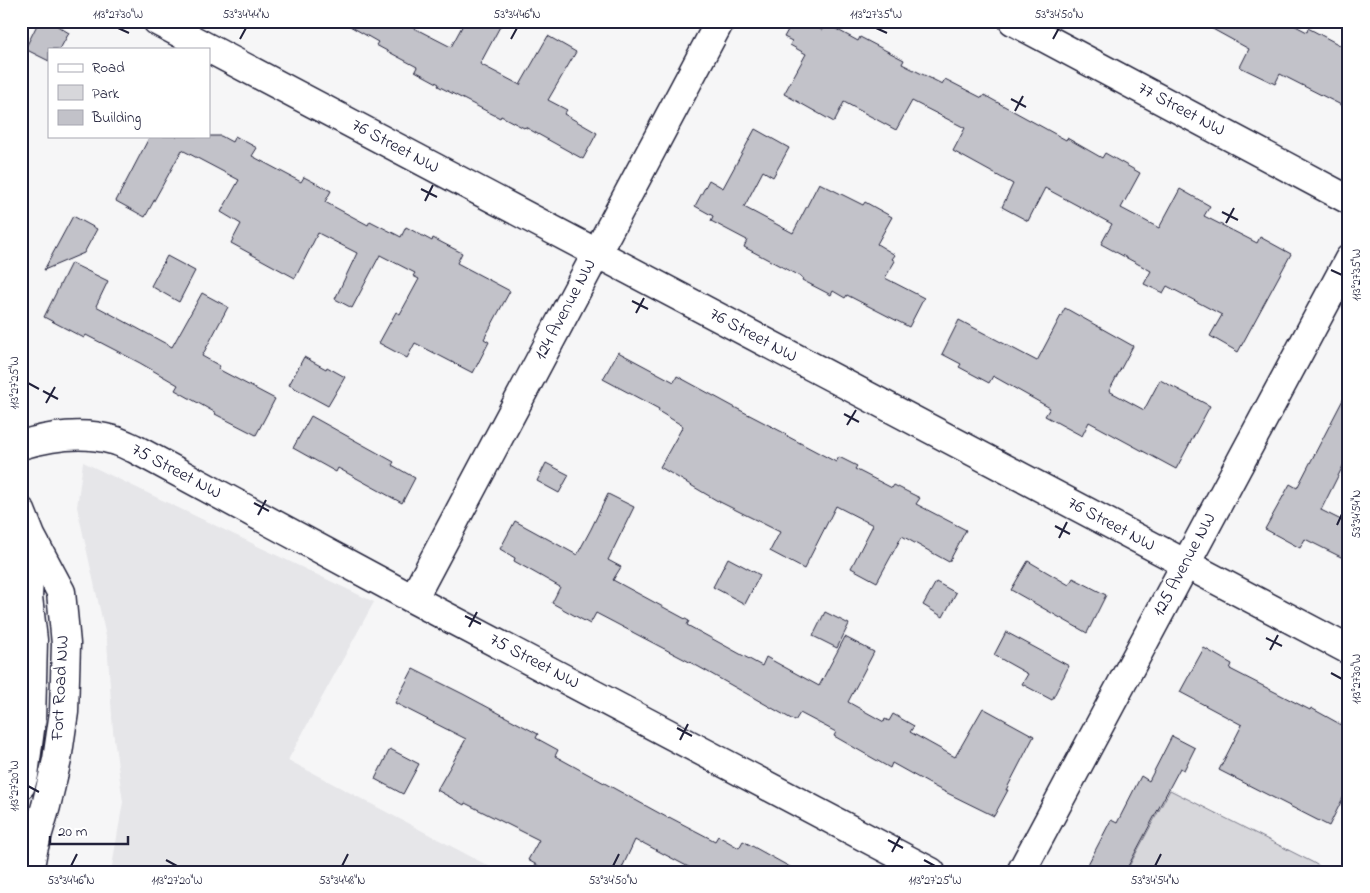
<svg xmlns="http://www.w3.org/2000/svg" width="1370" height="893" font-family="'Indie Flower',sans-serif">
	<rect width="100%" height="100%" fill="#f6f6f7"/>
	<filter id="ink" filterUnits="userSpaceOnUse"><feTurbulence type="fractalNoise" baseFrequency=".02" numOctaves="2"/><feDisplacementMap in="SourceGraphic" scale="10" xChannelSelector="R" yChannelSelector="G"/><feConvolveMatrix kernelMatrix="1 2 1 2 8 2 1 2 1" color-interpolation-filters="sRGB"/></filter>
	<g filter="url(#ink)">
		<path fill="#e6e6e9" d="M 83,462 L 374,602 L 288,760 L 500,872 L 111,872 L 123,802 L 113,731 L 107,641 L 77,507 Z"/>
		<path fill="#d7d7db" stroke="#7c7c8b" d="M 1170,790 L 1312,862 L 1329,872 L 1126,872 Z"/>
		<path fill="#c2c2c9" stroke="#22223b" d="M 39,21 L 49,21 L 69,33 L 60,49 L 49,49 L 49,61 L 25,49 Z
			M 341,21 L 418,21 L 414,28 L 451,47 L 465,21 L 503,21 L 480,64 L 520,85 L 548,36 L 576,52 L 548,100 L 567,110 L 564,114 L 597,133 L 583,159 L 525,127 L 524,128 L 501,116 L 500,118 L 438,86 L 439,84 L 415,71 L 417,67 L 376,45 L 378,42 Z
			M 793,21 L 805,21 L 822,30 L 825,23 L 858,41 L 860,37 L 904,60 L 902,64 L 942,84 L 945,79 L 982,98 L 984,95 L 1066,140 L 1067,138 L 1102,158 L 1105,153 L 1140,173 L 1121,208 L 1159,228 L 1180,189 L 1210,206 L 1204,216 L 1257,243 L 1260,237 L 1291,254 L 1238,352 L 1210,336 L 1222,315 L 1167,286 L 1163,293 L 1144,284 L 1151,271 L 1101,244 L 1112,224 L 1045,188 L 1028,221 L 1002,207 L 1013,184 L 953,151 L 965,128 L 912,101 L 896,130 L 844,102 L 834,122 L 784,94 L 806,54 L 790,45 L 792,41 L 784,37 Z
			M 1198,21 L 1286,21 L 1307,32 L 1308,28 L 1349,50 L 1349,109 L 1280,74 L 1275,84 L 1240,67 L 1249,49 Z
			M 755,129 L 789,148 L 773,177 L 763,171 L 744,207 L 793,233 L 819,183 L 863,205 L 865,202 L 892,217 L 877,244 L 895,255 L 892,259 L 895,261 L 885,278 L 924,298 L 909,327 L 847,295 L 845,298 L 833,291 L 831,295 L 802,280 L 803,278 L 744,247 L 747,240 L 711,221 L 713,216 L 695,206 L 709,180 L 723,188 Z
			M 150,136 L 221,136 L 232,142 L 235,136 L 257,148 L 252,156 L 301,182 L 304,177 L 331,191 L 325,202 L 368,225 L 370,221 L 401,237 L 406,227 L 432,241 L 433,238 L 462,253 L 457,263 L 510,291 L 484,339 L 489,342 L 473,373 L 415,343 L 407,358 L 379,343 L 396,312 L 400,314 L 419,279 L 413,276 L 415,273 L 380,255 L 352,308 L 335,299 L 357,253 L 318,233 L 295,278 L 231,243 L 241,224 L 221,212 L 239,180 L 182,150 L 145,217 L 116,201 Z
			M 73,216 L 97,229 L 84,253 L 44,270 Z
			M 167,256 L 195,271 L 179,302 L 151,286 Z
			M 71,263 L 108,281 L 96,306 L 172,347 L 202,293 L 228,307 L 202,356 L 220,366 L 218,369 L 275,399 L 256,435 L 215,414 L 216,413 L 175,390 L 178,385 L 140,363 L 86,335 L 84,338 L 44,317 Z
			M 1065,308 L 1133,346 L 1109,391 L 1144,410 L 1160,380 L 1210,406 L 1176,469 L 1089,422 L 1082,436 L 1045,416 L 1050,408 L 993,376 L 989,383 L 959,367 L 961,364 L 942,354 L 959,320 L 1037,361 Z
			M 618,352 L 674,382 L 677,376 L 734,407 L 786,434 L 785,435 L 836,462 L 839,457 L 857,466 L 855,469 L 892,488 L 894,485 L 920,498 L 916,504 L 966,530 L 949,562 L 902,536 L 877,582 L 851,568 L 873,525 L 836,506 L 804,569 L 770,551 L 780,532 L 716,500 L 660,467 L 683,426 L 658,411 L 659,409 L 603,379 Z
			M 304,357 L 326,369 L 327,367 L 345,377 L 328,406 L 289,385 Z
			M 1349,388 L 1349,454 L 1321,510 L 1349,524 L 1349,561 L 1305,539 L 1300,548 L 1265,529 L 1290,484 L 1297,488 Z
			M 311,416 L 394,462 L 392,465 L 415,478 L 402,503 L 338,468 L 336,472 L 293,448 Z
			M 546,463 L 569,475 L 559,493 L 537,481 Z
			M 608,494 L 634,507 L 608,560 L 621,567 L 613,580 L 689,621 L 687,625 L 762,666 L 766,657 L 819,686 L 845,637 L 874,652 L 848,702 L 884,722 L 885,719 L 889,721 L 893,714 L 914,726 L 910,732 L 955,757 L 983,708 L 1034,736 L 1006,790 L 1008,790 L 994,816 L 937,788 L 892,763 L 890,768 L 834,736 L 836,732 L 800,713 L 795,721 L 699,667 L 596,613 L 590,624 L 552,603 L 560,587 L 514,561 L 515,558 L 500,549 L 515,521 L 577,555 L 591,529 Z
			M 728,558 L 760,575 L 745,604 L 713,587 Z
			M 1028,561 L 1069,585 L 1073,578 L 1106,595 L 1087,633 L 1011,590 Z
			M 936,582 L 956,593 L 943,617 L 923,605 Z
			M 825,612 L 849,624 L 837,648 L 813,636 Z
			M 1006,632 L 1069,666 L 1052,700 L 1022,684 L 1028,674 L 994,655 Z
			M 1204,648 L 1232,664 L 1230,669 L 1310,710 L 1311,708 L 1349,729 L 1349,786 L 1329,826 L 1219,770 L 1242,725 L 1180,692 Z
			M 413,669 L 463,694 L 538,734 L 536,738 L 558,750 L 555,756 L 668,818 L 669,817 L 715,841 L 718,836 L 739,848 L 743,841 L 799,872 L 698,872 L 643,843 L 642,844 L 635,840 L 620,872 L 549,872 L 528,860 L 539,840 L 465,803 L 464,805 L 437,790 L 466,739 L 395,703 Z
			M 1172,736 L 1195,748 L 1184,770 L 1180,768 L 1125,872 L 1084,872 L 1111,820 L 1117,823 L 1141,776 L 1149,781 Z
			M 390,749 L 419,764 L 403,794 L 375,779 Z"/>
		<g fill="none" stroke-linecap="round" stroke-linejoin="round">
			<g stroke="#22223b" stroke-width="31">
				<path id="minor" d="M 157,21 L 1349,650
					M 1013,21 L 1349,200
					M 21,445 C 51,436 82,431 113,440 C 121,442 128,446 135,449 L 413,599 L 931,872
					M 21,511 L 31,536 L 61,592 L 66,644 L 64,712 L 57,760 L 46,806 L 33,850 L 23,870
					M 413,599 L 720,21
					M 21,785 L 24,775 L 31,722 L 33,640 L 28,597 L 31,536
					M 1021,872 L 1349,259"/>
			</g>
			<g stroke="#22223b" stroke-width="31">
				<path id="major" d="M 29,872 L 33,850"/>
			</g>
			<use href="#minor" stroke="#fff" stroke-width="28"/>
			<use href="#major" stroke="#fff" stroke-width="28"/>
		</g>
	</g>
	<path fill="none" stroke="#22223b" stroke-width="2" d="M 118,28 L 129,33M 876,28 L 887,33M 240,39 L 246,28M 511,39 L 517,28M 1053,39 L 1059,28M 1011,99 L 1026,107M 1015,111 L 1023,96M 421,189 L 437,197M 425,201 L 433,185M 1222,212 L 1238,220M 1226,223 L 1234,208M 1331,270 L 1342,275M 632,301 L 648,309M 636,313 L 644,298M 28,383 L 39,389M 43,391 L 58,399M 46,403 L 55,387M 844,414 L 859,422M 847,425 L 856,410M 254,503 L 269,511M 258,515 L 266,500M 1337,525 L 1342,514M 1055,526 L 1070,534M 1059,538 L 1067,522M 465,616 L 481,624M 469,627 L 477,612M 1266,638 L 1282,646M 1270,650 L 1278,635M 1331,673 L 1342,679M 677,728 L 692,736M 680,740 L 688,724M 28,786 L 39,792M 888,840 L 903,848M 892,852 L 900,837M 166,860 L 177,866M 924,860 L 935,866M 71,866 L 77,854M 342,866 L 348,854M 613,866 L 619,854M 1155,866 L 1161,854"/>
	<g text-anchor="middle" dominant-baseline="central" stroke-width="4" stroke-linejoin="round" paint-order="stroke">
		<g font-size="18" fill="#22223b" stroke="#fff">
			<text transform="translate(1181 110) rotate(28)">77 Street NW</text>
			<text transform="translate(395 147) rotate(28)">76 Street NW</text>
			<text transform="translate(566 310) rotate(-62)">124 Avenue NW</text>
			<text transform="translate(753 336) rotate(28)">76 Street NW</text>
			<text transform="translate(176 472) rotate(28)">75 Street NW</text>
			<text transform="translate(1111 525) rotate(28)">76 Street NW</text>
			<text transform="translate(1185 565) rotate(-62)">125 Avenue NW</text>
			<text transform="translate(534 662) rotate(28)">75 Street NW</text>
			<text transform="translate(61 688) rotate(-87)">Fort Road NW</text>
		</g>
	</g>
	<rect width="1370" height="893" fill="none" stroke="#fff" stroke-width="55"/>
	<rect x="48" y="48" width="162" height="90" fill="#ffffff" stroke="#a7a7b1"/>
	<rect x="58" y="64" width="25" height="8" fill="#ffffff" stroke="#a7a7b1"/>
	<text x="92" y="72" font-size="15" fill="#22223b">Road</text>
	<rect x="58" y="85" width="25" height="15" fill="#d7d7db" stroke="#a7a7b1"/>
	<text x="92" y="98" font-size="15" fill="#22223b">Park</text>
	<rect x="58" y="110" width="25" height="15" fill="#c2c2c9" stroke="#a7a7b1"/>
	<text x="92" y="122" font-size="15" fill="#22223b">Building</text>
	<path d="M50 836v8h78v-8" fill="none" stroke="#22223b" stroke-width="2.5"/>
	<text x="58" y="836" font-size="15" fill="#22223b" stroke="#ffffff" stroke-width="4" paint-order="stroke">20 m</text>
	<rect x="28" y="28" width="1314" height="838" fill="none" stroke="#22223b" stroke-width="2"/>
	<g font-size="12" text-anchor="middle" fill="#22223b">
		<text x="118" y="18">113°27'30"W</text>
		<text x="246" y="18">53°34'44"N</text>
		<text x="517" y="18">53°34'46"N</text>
		<text x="876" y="18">113°27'35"W</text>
		<text x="1059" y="18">53°34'50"N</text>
		<text transform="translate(1356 275) rotate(-90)" y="4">113°27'35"W</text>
		<text transform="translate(14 383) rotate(-90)" y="4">113°27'25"W</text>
		<text transform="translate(1356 514) rotate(-90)" y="4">53°34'54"N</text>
		<text transform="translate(1356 679) rotate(-90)" y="4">113°27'30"W</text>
		<text transform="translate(14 786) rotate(-90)" y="4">113°27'20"W</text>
		<text x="71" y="884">53°34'46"N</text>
		<text x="177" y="884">113°27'20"W</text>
		<text x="342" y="884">53°34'48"N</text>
		<text x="613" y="884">53°34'50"N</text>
		<text x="935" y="884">113°27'25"W</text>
		<text x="1155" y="884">53°34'54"N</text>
	</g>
</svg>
